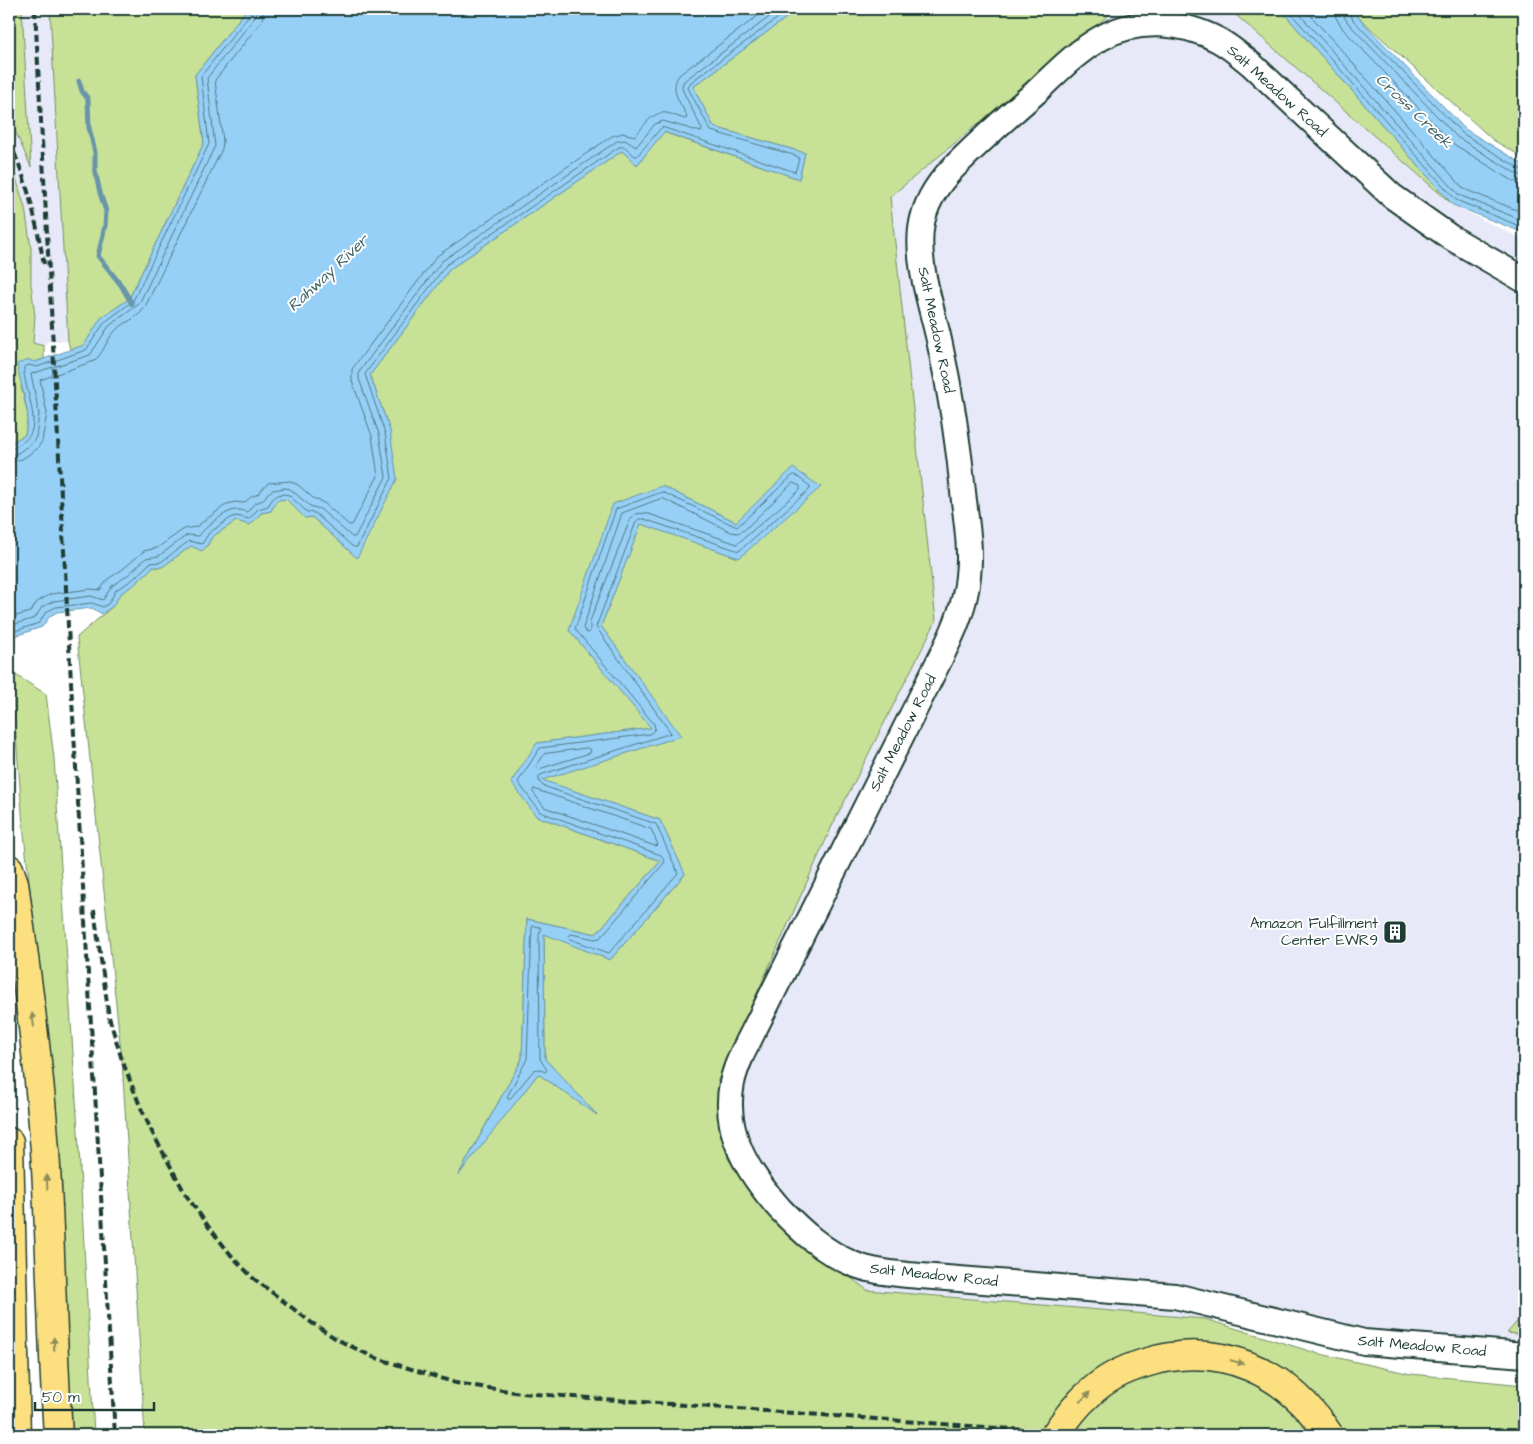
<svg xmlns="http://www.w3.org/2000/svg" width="1533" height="1444" font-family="'Architects Daughter',sans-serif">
	<rect width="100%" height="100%" fill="#fff"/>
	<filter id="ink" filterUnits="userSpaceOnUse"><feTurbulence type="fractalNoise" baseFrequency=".02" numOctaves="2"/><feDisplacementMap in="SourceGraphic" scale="10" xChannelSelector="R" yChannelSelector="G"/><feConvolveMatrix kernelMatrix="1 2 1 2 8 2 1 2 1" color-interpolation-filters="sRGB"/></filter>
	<g filter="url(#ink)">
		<path fill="#e7e9f8" d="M 22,9 L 50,9 L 68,341 L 48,341 L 44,346 L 33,343 L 35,316 L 25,208 L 13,168 L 9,159 L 9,117 L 31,165 Z
			M 1116,9 L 1229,9 L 1453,205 L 1524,240 L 1524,1347 L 867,1290 L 777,1222 L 728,1159 L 718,1080 L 833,824 L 936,621 L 890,197 Z"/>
		<path fill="#c7e197" stroke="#738f66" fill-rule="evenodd" d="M 9,9 L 22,9 L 31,167 L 9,117 Z
			M 50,9 L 247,9 L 195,75 L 204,143 L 129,299 L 101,318 L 84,346 L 70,350 L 68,341 Z
			M 798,9 L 1116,9 L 890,197 L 936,621 L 833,824 L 718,1080 L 728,1159 L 777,1222 L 867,1290 L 1205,1319 L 1316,1353 L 1411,1374 L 1524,1385 L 1524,1435 L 145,1435 L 122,1061 L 77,637 L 113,606 L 120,594 L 135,584 L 153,567 L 162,567 L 191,546 L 207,546 L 212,537 L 236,521 L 250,525 L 261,513 L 271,511 L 276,500 L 286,499 L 305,518 L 312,517 L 357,557 L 390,431 L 370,375 L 450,269 L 622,151 L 637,165 L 663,132 L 799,179 L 805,153 L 714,127 L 693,87 ZM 662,486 L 736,522 L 739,558 L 641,523 L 601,626 L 680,736 L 541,780 L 660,820 L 685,874 L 610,960 L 544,933 L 545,1059 L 595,1113 L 538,1074 L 460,1172 L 522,1059 L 527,919 L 596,934 L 661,861 L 536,816 L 537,743 L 652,728 L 569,630 Z
			M 1229,9 L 1280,9 L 1453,205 Z
			M 1352,9 L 1524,9 L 1524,158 L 1493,140 L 1357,16 Z
			M 9,159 L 13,168 L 25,208 L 31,248 L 31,283 L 35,316 L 33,343 L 44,346 L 44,359 L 35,362 L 21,386 L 28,415 L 25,435 L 9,444 Z
			M 11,672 L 46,694 L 54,758 L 78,1131 L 94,1435 L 72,1435 L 47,1048 L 23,825 Z
			M 1524,1314 L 1524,1335 L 1507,1333 Z"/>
		<path fill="#97d0f7" stroke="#6795a9" d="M 247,9 L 798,9 L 693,87 L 714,127 L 805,153 L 799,179 L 664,132 L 637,165 L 622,151 L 450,269 L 370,375 L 390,431 L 397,479 L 357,558 L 312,517 L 305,518 L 286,499 L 277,500 L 271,511 L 261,513 L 250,525 L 236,521 L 212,537 L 207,546 L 202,551 L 191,546 L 162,567 L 153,567 L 135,584 L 120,594 L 113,606 L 102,614 L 92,608 L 57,612 L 50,616 L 42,627 L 9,638 L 9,444 L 25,435 L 28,415 L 17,364 L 29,360 L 35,362 L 84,345 L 101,318 L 129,299 L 204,143 L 195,75 Z
			M 1280,9 L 1352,9 L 1357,16 L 1465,129 L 1524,165 L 1524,233 L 1453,205 Z
			M 793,468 L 821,487 L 739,558 L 641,524 L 601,626 L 681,736 L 542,780 L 660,820 L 685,874 L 610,960 L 544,934 L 545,1059 L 597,1115 L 538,1074 L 458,1176 L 522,1059 L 527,919 L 596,934 L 661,861 L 536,816 L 511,782 L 537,743 L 651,728 L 569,630 L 613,504 L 662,486 L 736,522 Z"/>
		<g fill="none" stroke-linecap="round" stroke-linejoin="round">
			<path stroke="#4f7882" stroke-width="1" d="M 1287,9 L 1456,200 L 1524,228
				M 1295,9 L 1459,195 L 1524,221
				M 1305,9 L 1464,189 L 1524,213
				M 1334,9 L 1336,18 L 1343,29 L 1452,143 L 1513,181 L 1524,183
				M 1342,9 L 1343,15 L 1349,24 L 1457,137 L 1517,174 L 1524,176
				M 1348,9 L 1353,20 L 1462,133 L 1520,169 L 1524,169
				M 9,448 C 14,448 18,445 23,442 C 46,427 22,387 24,367 L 29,365 L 37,367 L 86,350 L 105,322 L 133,301 L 209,144 L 201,76 L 250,14 L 251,9
				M 9,455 L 18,453 L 32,443 L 36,437 L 39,414 L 31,374 L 90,355 L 109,326 L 139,304 L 215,146 L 207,78 L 255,17 L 257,9
				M 9,462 L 22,459 L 37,449 L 42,441 L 47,413 L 40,380 L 94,361 C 103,354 106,341 114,332 C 123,322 138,319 145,307 L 222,149 L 223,141 L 215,80 L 261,22 L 265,9
				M 795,475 L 810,486 L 810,489 L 739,551 L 644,519 L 639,519 L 636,522 L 596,627 L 671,733 L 543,774 L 539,776 L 539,781 L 543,786 L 656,824 L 678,873 L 609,953 L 570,939 L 569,936 L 571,934 L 595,939 L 600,938 L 665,862 L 661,855 L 540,812 L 518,782 L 540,748 L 650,734 L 655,729 L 654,724 L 575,629 L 616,509 L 662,492 L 737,527 L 792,476 Z
				M 793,483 L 800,486 L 800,490 L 737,544 L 646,513 L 635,514 L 630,520 L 590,621 L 590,632 L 587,633 L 583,628 L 622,513 L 662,498 L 731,532 L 738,533 L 744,530 Z
				M 9,618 L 30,612 L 37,602 L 51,594 L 90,589 L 100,590 L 108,579 L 123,569 L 144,551 L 157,548 L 184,529 L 196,527 L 227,504 L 235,502 L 244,503 L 251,497 L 258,494 L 268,483 L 290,481 L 298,485 L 313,498 L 324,503 L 349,525 L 352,525 L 378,476 L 372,436 L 352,381 L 352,369 L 437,256 L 612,136 L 623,133 L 635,136 C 644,127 651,111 667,113 C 673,114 679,118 686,119 L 687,116 C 680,102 669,90 679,75 L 767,9
				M 9,626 L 35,618 L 42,607 L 54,601 L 91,596 L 103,600 L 112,586 L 128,575 L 146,558 L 159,556 L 187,535 L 199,536 C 204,528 225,511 235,510 C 239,509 243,511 247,512 L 255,503 L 263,500 L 268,493 L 273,490 L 285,488 L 290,489 L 310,506 L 320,509 L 352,537 L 355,537 L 386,477 L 379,434 L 359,379 L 359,372 L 442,261 L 617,141 L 625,140 L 636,147 L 655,124 L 663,121 L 701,132 L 702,129 L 683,91 L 682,86 L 684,81 L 780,9
				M 9,633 L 39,623 L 46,612 L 56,607 L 92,603 L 103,607 L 109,603 L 116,590 L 132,580 L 150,563 L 161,562 L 189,541 L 202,544 L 209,533 L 232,517 L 237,516 L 249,519 L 258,509 L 268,506 C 273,497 278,492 289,495 L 307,512 L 315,513 L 353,547 L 357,547 L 392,478 L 385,433 L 365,374 L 446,265 L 619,147 L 625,147 L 635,156 L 637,156 L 662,127 L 795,172 L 799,159 L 797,156 L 711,131 L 688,88 L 691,82 L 790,9
				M 588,748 L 591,750 L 590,753 L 539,769 L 536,767 L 544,754 Z
				M 534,789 L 651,829 L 658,845 L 655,846 L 544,807 L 533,792 Z
				M 533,926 L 540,927 L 541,929 L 539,935 L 540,1059 L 547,1070 L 545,1072 L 539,1069 L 534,1070 L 509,1100 L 507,1097 L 527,1059 L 532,928 Z"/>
			<path stroke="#6795a9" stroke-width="5" d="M 79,81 L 82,91 L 88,99 L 89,128 L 95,152 L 95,170 L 100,193 L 106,211 L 105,226 L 98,256 L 121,285 L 132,304"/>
			<g stroke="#1f3d34" stroke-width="28">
				<path id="minor" d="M 1524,280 L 1450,237 L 1392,196 L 1252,65 C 1241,56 1231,47 1218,40 C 1183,21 1136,18 1101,38 C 1076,52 1056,73 1036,92 C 1008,116 980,141 954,167 C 937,184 924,204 921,229 C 917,266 931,304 939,340 C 951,393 959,447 964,501 C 967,526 971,551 968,576 C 965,615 944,650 927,685 L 742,1054 C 738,1063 734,1073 732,1083 C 722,1133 749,1174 780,1209 C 801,1231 824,1252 853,1264 C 870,1271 889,1273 908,1275 L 1175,1296 L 1364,1342 L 1524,1355"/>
			</g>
			<g stroke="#1f3d34" stroke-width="31">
				<path id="highway" d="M 9,869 L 14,883 C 26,972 39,1061 45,1151 C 51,1245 52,1341 58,1435
					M 9,1142 L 16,1435"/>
			</g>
			<use href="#minor" stroke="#fff" stroke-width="24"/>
			<use href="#highway" stroke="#fce080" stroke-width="28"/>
			<path stroke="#1f3d34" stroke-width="4" stroke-dasharray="8 4" stroke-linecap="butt" d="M 35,9 L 71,682 L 115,1435
				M 9,142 C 28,180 36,222 44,264
				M 94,910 L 109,1017 L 122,1060 L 140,1106 L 152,1132 L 186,1195 L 208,1226 L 231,1255 L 253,1278 L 312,1323 L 338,1340 L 373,1357 L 456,1383 L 521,1393 L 1093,1435"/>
			<g stroke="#1f3d34" stroke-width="31" stroke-linecap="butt">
				<path id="highway-bridge" d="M 1055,1435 C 1065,1420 1075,1406 1089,1394 C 1104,1379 1125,1369 1145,1363 C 1220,1340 1287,1371 1329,1435"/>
			</g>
			<use href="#highway-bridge" stroke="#fce080" stroke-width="28"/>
		</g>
		<defs><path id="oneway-solid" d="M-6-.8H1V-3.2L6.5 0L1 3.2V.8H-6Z" transform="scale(1.25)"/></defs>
		<g fill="#8e8e5a">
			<use href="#oneway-solid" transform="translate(33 1020) rotate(-98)"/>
			<use href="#oneway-solid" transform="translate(47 1182) rotate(-93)"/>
			<use href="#oneway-solid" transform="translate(54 1344) rotate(-92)"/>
			<use href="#oneway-solid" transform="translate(1237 1362) rotate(16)"/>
			<use href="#oneway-solid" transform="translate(1085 1397) rotate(-44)"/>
		</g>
	</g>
	<defs>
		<g id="building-square" transform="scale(1.25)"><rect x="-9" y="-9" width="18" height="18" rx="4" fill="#1f3d34" stroke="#fff"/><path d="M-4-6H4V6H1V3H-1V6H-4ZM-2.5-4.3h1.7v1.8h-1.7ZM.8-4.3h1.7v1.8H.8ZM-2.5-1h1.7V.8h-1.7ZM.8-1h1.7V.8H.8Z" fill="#fff"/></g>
	</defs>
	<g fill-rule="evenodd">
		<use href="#building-square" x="1395" y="932"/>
	</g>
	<g text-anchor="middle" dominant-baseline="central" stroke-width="4" stroke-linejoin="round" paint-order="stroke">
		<g font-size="15" fill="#1f3d34" stroke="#fff">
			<text transform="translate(1277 91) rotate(42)">Salt Meadow Road</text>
			<text transform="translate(936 330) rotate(78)">Salt Meadow Road</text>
			<text transform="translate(903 733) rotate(-63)">Salt Meadow Road</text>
			<text transform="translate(934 1275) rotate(6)">Salt Meadow Road</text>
			<text transform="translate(1422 1346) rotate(5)">Salt Meadow Road</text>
		</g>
		<g font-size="15" fill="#1f3d34" stroke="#fff" text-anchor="end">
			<text x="1378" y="923">Amazon Fulfillment<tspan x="1378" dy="17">Center EWR9</tspan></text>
		</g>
		<g font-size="16" font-style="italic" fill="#3d6265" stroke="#fff">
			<text transform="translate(1414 111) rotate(44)">Cross Creek</text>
			<text transform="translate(328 273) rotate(-43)">Rahway River</text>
		</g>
	</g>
	<rect width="1533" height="1444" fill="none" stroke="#fff" stroke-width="30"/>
	<rect x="15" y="15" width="1503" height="1414" fill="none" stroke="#1f3d34" stroke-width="2" filter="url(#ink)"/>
	<path d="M35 1402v8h119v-8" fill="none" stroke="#1f3d34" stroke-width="2.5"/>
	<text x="42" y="1402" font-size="15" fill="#1f3d34" stroke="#ffffff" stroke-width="4" paint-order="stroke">50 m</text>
</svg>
